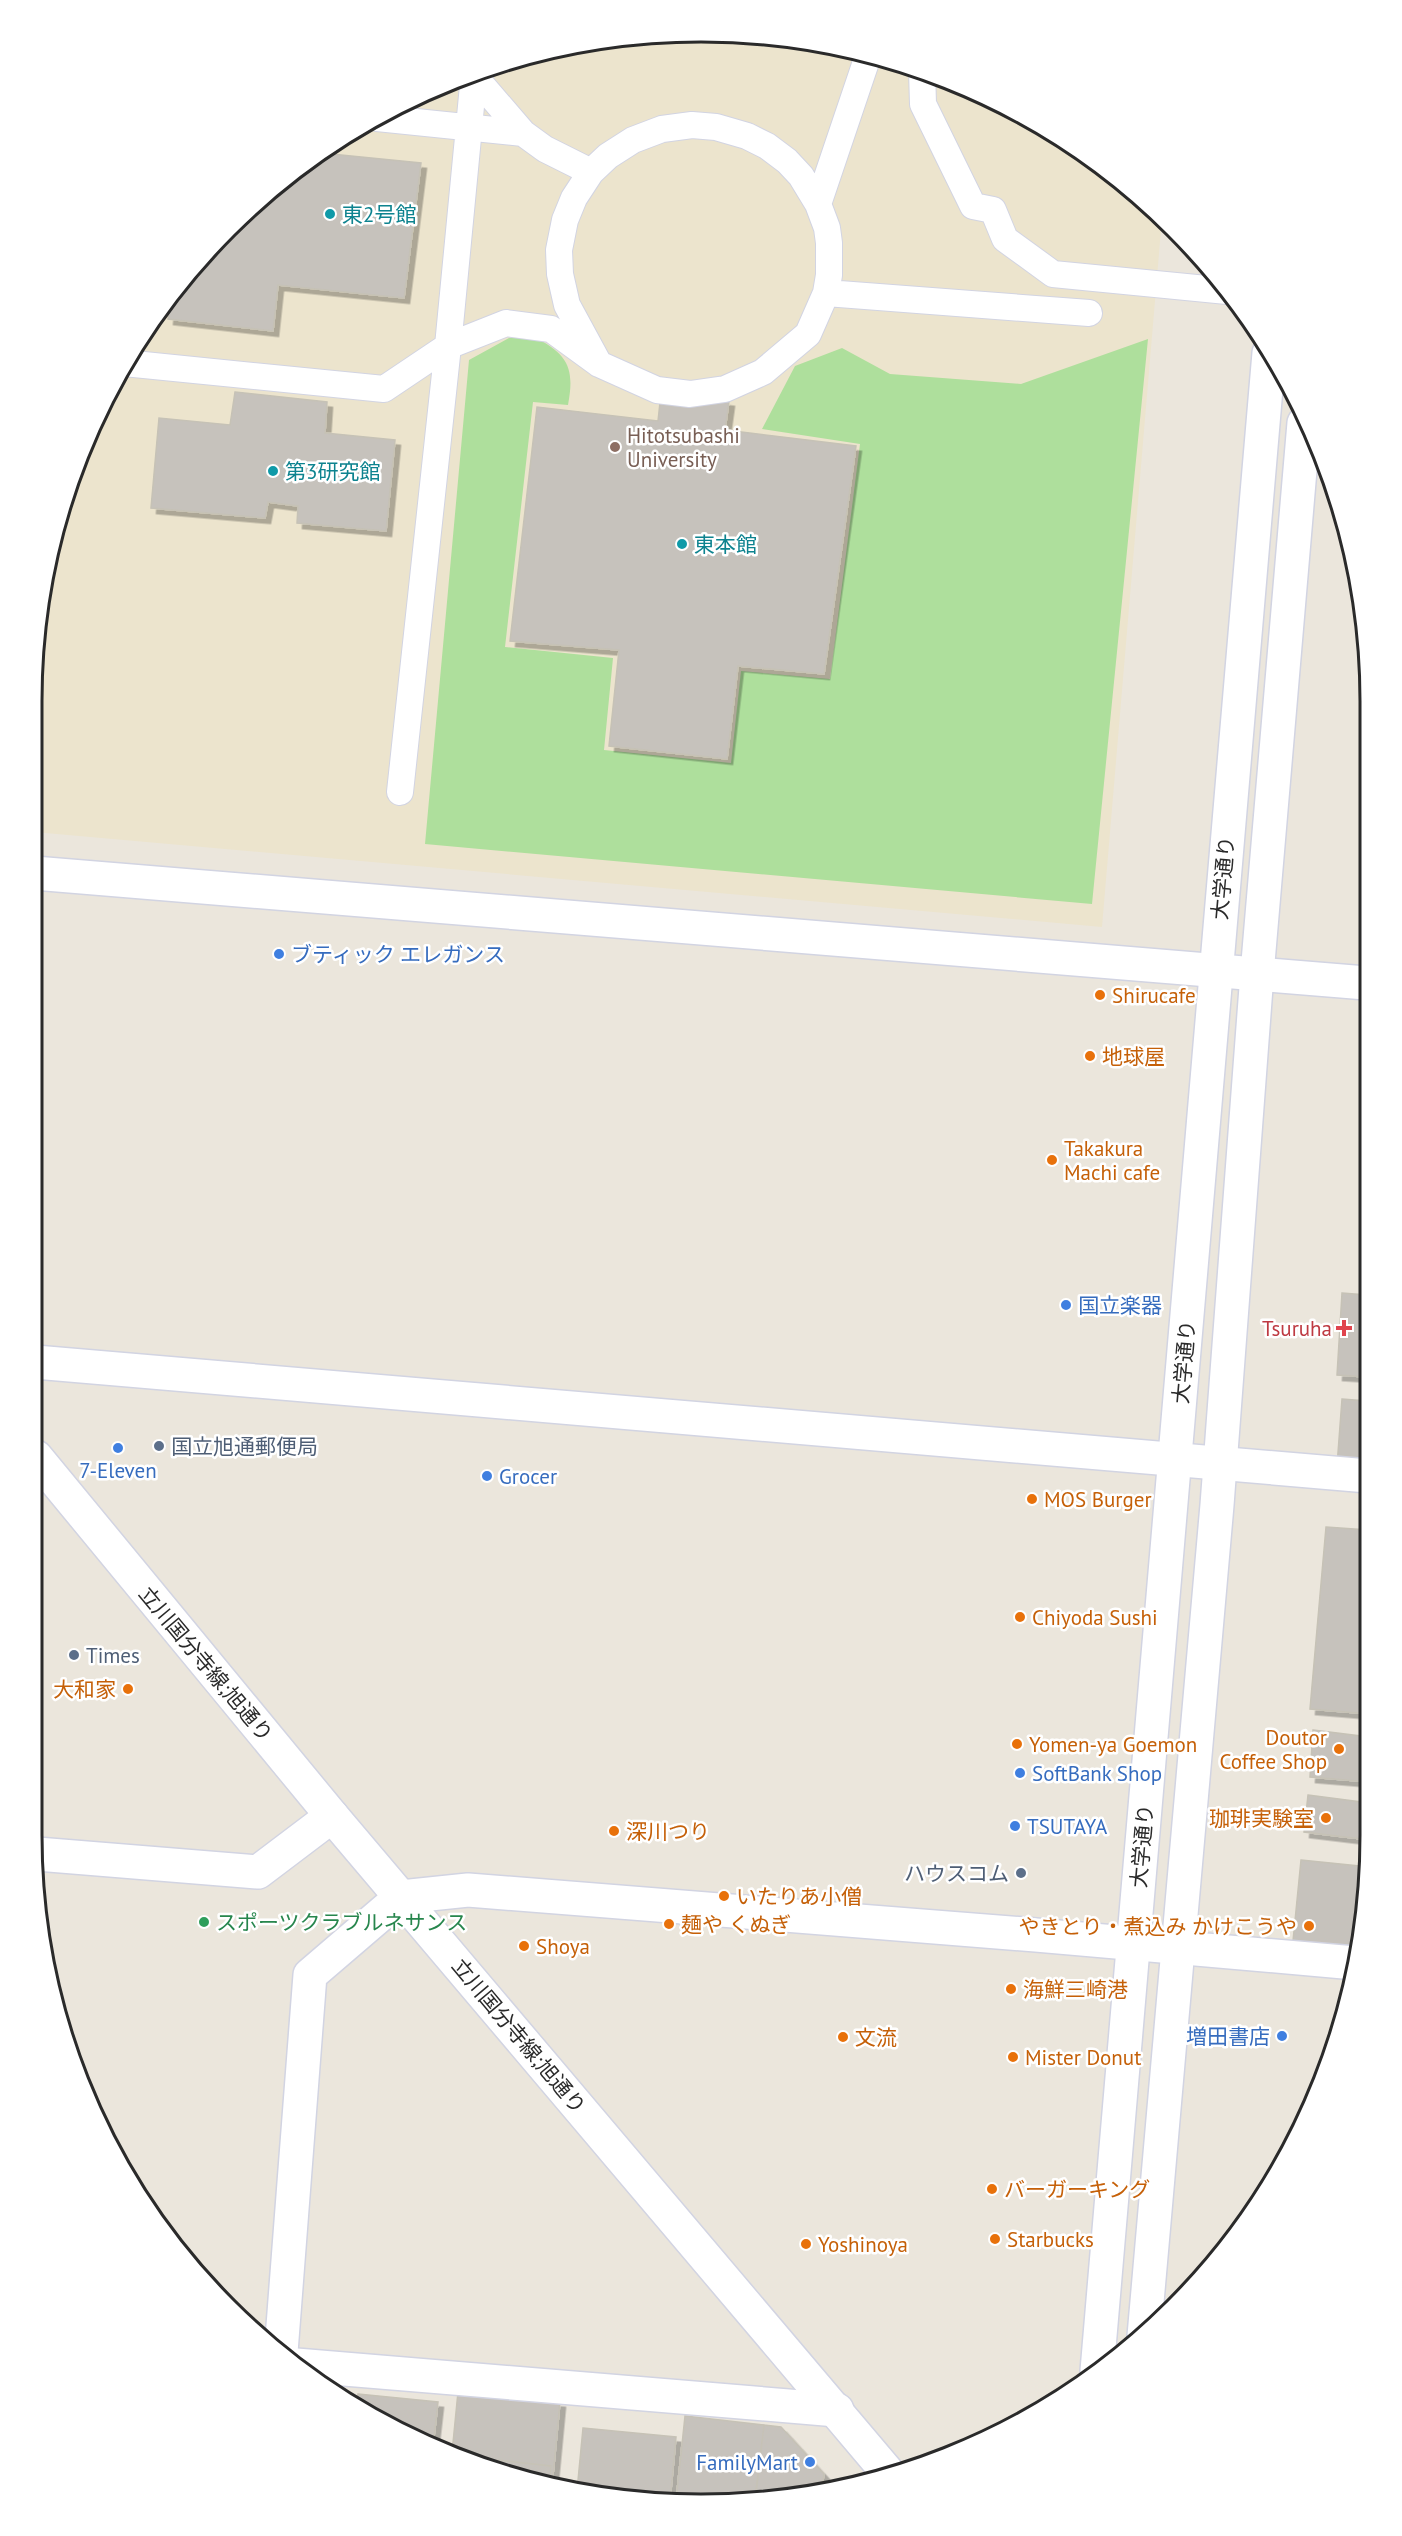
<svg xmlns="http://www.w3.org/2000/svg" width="1402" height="2536" font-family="'PT Sans','Noto Sans JP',sans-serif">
	<defs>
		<filter id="shadow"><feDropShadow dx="5.5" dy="5.5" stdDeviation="0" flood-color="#0004"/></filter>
	</defs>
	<rect width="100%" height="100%" fill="#ebe6dc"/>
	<path fill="#ece4cd" d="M 658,33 L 789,37 L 917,67 L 1036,121 L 1162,218 L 1102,927 L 34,832 L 33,658 L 54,527 L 121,366 L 198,259 L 294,170 L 405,100 L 528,54 Z"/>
	<path fill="#aedf9c" d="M 534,337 C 568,354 575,368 568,405 L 533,402 L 505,647 L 613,658 L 604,750 L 731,763 L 741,671 L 830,679 L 860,444 L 762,429 L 795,366 L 842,348 L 890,374 L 1021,384 L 1148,339 L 1092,904 L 425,844 L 469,360 L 509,338 Z"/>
	<path fill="#c6c2bc" stroke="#c6c2b6" stroke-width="1.5" filter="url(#shadow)" d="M 321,153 L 421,163 L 404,298 L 278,285 L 273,331 L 168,319 L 170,299 L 198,259 L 294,170 Z
		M 235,392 L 327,402 L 325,433 L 395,440 L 386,531 L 297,523 L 298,506 L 268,502 L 265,518 L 151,508 L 159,418 L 230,425 Z
		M 661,393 L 729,401 L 725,430 L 856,446 L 824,674 L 738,666 L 727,759 L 609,746 L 619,650 L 510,641 L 537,407 L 658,421 Z
		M 1342,1293 L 1367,1295 L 1367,1377 L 1337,1375 Z
		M 1342,1399 L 1367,1401 L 1368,1468 L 1337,1466 Z
		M 1326,1527 L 1368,1530 L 1369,1714 L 1310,1709 Z
		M 1313,1730 L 1369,1737 L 1369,1782 L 1310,1777 Z
		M 1308,1795 L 1369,1803 L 1369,1840 L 1304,1832 Z
		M 1301,1860 L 1369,1867 L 1358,1948 L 1293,1941 Z
		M 458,2392 L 560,2402 L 552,2486 L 527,2482 L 452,2453 Z
		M 358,2394 L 438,2402 L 433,2446 L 405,2436 L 357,2408 Z
		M 685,2416 L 764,2425 L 755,2502 L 676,2501 Z
		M 764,2425 L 781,2427 L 824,2474 L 821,2493 L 796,2496 L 756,2491 Z
		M 583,2428 L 676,2437 L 670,2501 L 614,2499 L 577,2491 Z
		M 478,2458 L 551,2466 L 549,2486 L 527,2482 L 477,2463 Z
		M 756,2491 L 796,2496 L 755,2502 Z"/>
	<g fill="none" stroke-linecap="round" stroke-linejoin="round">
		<g stroke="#d2d4e2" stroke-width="28">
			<path id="lane" d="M 922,70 L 923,104 L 973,206 L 993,210 L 1005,239 L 1053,274 L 1227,291
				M 474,76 L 523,133
				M 377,118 L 523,133 L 545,149 L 591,172
				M 818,204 L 868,56
				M 826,293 L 1089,313
				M 124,363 L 384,389 L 448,346 L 506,323 L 551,329 L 599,364 L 657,390 L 690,394 L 725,389 L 763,372 L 808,334 L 826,293 L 829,275 L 829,243 L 827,228 L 818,204 L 801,176 L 787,161 L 767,146 L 747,136 L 716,127 L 692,125 L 662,129 L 633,140 L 608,156 L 591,172 L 574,198 L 565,220 L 559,250 L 560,274 L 567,305 L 599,364
				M 400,792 L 448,346 L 474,75"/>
		</g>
		<g stroke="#d2d4e2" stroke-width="36">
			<path id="street" d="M 34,873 L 1366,983
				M 35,1362 L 1368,1476
				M 37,1854 L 258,1872 L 332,1816
				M 401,1897 L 468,1890 L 1036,1935 L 1355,1963
				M 296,2365 L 837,2410"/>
		</g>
		<g stroke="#d2d4e2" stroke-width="36">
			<path id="secondary" d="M 36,1457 L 332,1816 L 889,2474
				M 1144,2336 L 1217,1505 L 1257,974 L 1304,423
				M 281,2352 L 310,1975 L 401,1897
				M 1097,2371 L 1269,353"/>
		</g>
		<use href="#lane" stroke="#fff" stroke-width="26"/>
		<use href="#street" stroke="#fff" stroke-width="33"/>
		<use href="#secondary" stroke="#fff" stroke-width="33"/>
	</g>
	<g fill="#0f9aa8" stroke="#fff" stroke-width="2">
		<circle cx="330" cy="214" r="6"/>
		<circle cx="273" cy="471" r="6"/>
		<circle cx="682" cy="544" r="6"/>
	</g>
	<circle fill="#8d6e63" stroke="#fff" stroke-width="2" cx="615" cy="447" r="6"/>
	<g fill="#3f7fe0" stroke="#fff" stroke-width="2">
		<circle cx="279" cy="954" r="6"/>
		<circle cx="1066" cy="1305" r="6"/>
		<circle cx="118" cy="1448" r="6"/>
		<circle cx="487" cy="1476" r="6"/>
		<circle cx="1020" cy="1773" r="6"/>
		<circle cx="1015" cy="1826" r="6"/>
		<circle cx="1282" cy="2036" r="6"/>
		<circle cx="810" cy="2462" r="6"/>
	</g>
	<g fill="#e8710a" stroke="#fff" stroke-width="2">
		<circle cx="1100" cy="995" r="6"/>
		<circle cx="1090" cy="1056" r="6"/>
		<circle cx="1052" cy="1160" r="6"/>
		<circle cx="1032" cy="1499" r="6"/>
		<circle cx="1020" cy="1617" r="6"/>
		<circle cx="128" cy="1689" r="6"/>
		<circle cx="1017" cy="1744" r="6"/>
		<circle cx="1339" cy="1749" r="6"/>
		<circle cx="1326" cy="1818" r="6"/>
		<circle cx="614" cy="1831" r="6"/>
		<circle cx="724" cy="1896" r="6"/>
		<circle cx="669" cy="1924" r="6"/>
		<circle cx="1309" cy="1926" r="6"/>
		<circle cx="524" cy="1946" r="6"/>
		<circle cx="1011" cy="1989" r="6"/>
		<circle cx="843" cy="2037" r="6"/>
		<circle cx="1013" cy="2057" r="6"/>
		<circle cx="992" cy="2189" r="6"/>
		<circle cx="995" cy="2239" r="6"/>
		<circle cx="806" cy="2244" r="6"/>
	</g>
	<path fill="#e0444e" stroke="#fff" stroke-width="2" d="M1341 1319h6v6h6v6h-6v6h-6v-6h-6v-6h6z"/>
	<g fill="#5c6f8a" stroke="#fff" stroke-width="2">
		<circle cx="159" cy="1446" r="6"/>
		<circle cx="74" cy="1655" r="6"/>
		<circle cx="1021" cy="1873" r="6"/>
	</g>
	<circle fill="#2e9e5b" stroke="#fff" stroke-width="2" cx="204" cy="1922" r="6"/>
	<g text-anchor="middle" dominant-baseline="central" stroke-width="5" stroke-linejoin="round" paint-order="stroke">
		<g font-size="21" fill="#0d838f" stroke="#fff" text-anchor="start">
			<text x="342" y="214">東2号館</text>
			<text x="285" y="471">第3研究館</text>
			<text x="694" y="544">東本館</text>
		</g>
		<g font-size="21" fill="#785e54" stroke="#fff" text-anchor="start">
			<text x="627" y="435">Hitotsubashi<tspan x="627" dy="24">University</tspan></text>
		</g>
		<g font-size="21" fill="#2a2a2a" stroke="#fff">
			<text transform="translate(1223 878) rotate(-85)">大学通り</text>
			<text transform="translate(1184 1362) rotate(-85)">大学通り</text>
			<text transform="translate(206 1664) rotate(50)">立川国分寺線;旭通り</text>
			<text transform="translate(1142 1846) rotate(-85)">大学通り</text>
			<text transform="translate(519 2036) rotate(50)">立川国分寺線;旭通り</text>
		</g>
		<g font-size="21" fill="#366cbe" stroke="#fff" text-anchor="start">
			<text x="291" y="954">ブティック エレガンス</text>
			<text x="1078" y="1305">国立楽器</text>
			<text x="118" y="1470" text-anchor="middle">7-Eleven</text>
			<text x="499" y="1476">Grocer</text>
			<text x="1032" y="1773">SoftBank Shop</text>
			<text x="1027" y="1826">TSUTAYA</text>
			<text x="1270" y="2036" text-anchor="end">増田書店</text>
			<text x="798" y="2462" text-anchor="end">FamilyMart</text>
		</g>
		<g font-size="21" fill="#c56008" stroke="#fff" text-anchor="start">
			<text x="1112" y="995">Shirucafe</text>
			<text x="1102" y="1056">地球屋</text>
			<text x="1064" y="1148">Takakura<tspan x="1064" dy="24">Machi cafe</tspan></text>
			<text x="1044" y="1499">MOS Burger</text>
			<text x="1032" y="1617">Chiyoda Sushi</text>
			<text x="116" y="1689" text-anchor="end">大和家</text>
			<text x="1327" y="1737" text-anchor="end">Doutor<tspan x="1327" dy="24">Coffee Shop</tspan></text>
			<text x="1029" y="1744">Yomen-ya Goemon</text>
			<text x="1314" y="1818" text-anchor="end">珈琲実験室</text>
			<text x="626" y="1831">深川つり</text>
			<text x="736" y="1896">いたりあ小僧</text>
			<text x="681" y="1924">麺や くぬぎ</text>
			<text x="1297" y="1926" text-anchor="end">やきとり・煮込み かけこうや</text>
			<text x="536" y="1946">Shoya</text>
			<text x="1023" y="1989">海鮮三崎港</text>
			<text x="855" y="2037">文流</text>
			<text x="1025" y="2057">Mister Donut</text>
			<text x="1004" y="2189">バーガーキング</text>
			<text x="1007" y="2239">Starbucks</text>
			<text x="818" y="2244">Yoshinoya</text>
		</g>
		<g font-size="21" fill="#be3a42" stroke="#fff" text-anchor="end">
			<text x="1332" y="1328">Tsuruha</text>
		</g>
		<g font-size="21" fill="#4e5e75" stroke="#fff" text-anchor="start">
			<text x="171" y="1446">国立旭通郵便局</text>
			<text x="86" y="1655">Times</text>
			<text x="1009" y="1873" text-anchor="end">ハウスコム</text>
		</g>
		<g font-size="21" fill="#27864d" stroke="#fff" text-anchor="start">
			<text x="216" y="1922">スポーツクラブルネサンス</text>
		</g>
	</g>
	<path d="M0 0H1402V2536H0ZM701 42H701A659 659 0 0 1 1360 701V1835A659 659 0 0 1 701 2494H701A659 659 0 0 1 42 1835V701A659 659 0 0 1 701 42Z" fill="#fff" fill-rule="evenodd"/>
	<path fill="none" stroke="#2a2a2a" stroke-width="3" d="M701 42H701A659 659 0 0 1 1360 701V1835A659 659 0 0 1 701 2494H701A659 659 0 0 1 42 1835V701A659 659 0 0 1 701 42Z"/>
</svg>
